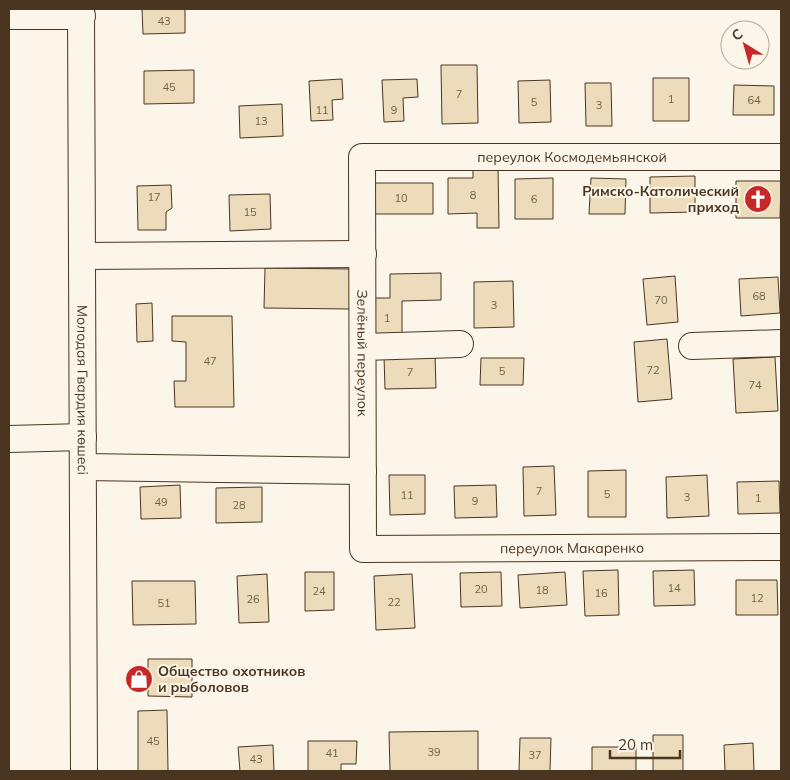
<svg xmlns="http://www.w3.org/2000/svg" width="790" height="780" font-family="Mulish,sans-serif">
	<rect width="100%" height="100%" fill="#fbf6e9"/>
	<path fill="#ecdcbc" stroke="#4a3520" d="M 142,9 L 185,9 L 185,33 L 143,34 Z
		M 441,65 L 477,65 L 478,123 L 442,124 Z
		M 194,70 L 194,103 L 144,104 L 144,71 Z
		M 653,78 L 689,78 L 689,121 L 653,121 Z
		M 342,79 L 343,99 L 332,100 L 333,120 L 311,121 L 309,81 Z
		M 417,79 L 418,97 L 403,98 L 404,121 L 384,122 L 382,80 Z
		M 550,80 L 551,122 L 519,123 L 518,81 Z
		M 585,83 L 611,83 L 612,126 L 586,126 Z
		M 734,85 L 774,86 L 774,115 L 733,115 Z
		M 282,104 L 283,136 L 240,138 L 239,106 Z
		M 473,166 L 498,166 L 499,228 L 477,228 L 477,213 L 448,214 L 448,178 L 473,178 Z
		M 695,176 L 695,212 L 650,213 L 650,177 Z
		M 553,178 L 553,219 L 515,219 L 515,179 Z
		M 591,178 L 626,179 L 625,214 L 589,214 Z
		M 736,181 L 781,181 L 780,218 L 736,218 Z
		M 368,183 L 433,183 L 433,214 L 368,214 Z
		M 171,185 L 172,208 L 166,212 L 166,230 L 138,230 L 137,186 Z
		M 270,194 L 271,229 L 230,231 L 229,195 Z
		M 265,268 L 352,269 L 351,309 L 264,308 Z
		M 441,273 L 441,300 L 402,301 L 402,336 L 372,336 L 372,298 L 390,298 L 390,274 Z
		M 675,276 L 678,322 L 647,325 L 643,279 Z
		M 778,277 L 780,313 L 741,316 L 739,279 Z
		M 513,281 L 514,327 L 474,328 L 474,282 Z
		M 152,303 L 153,341 L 137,342 L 136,304 Z
		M 172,316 L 232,316 L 234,407 L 175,407 L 174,381 L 186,381 L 186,342 L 172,341 Z
		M 667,339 L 672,399 L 638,402 L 634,342 Z
		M 435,355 L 436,388 L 385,389 L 384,356 Z
		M 775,357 L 778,411 L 736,413 L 733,359 Z
		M 481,358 L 524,358 L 523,385 L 480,385 Z
		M 554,466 L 556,515 L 524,516 L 523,467 Z
		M 626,470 L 626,517 L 588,517 L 588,471 Z
		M 389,475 L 425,475 L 425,514 L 390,515 Z
		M 707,475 L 709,516 L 667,518 L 666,477 Z
		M 779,481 L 780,513 L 738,514 L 737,482 Z
		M 180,485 L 181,518 L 141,519 L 140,487 Z
		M 496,485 L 497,517 L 455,518 L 454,486 Z
		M 262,487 L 262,522 L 216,523 L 216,488 Z
		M 618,570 L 619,615 L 585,616 L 583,571 Z
		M 694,570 L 695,605 L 654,606 L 653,571 Z
		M 305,572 L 334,572 L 334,610 L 305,611 Z
		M 501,572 L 502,606 L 461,607 L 460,573 Z
		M 565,572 L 567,605 L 520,608 L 518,575 Z
		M 267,574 L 269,622 L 239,623 L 237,576 Z
		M 412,574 L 415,628 L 376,630 L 374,576 Z
		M 736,580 L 777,580 L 778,615 L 736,615 Z
		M 132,581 L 195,581 L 196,624 L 133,625 Z
		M 148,659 L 192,659 L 192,697 L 148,696 Z
		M 167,710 L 168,771 L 138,771 L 138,711 Z
		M 478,731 L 478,771 L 390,771 L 389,732 Z
		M 653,735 L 683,735 L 683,771 L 653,771 Z
		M 520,738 L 551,738 L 550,771 L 519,771 Z
		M 308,741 L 357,741 L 356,764 L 341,764 L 341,771 L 308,771 Z
		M 753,743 L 754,771 L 725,771 L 724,745 Z
		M 273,745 L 274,771 L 240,771 L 238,747 Z
		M 592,747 L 636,747 L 636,771 L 592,771 Z"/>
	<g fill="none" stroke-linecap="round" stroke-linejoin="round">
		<g stroke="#4a3520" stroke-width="28">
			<g id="minor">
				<path id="s1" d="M 81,9 L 84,771"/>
				<path d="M 9,16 L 82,16"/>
				<path id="s2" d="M 781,157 L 362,157 L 363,549 L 781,547"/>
				<path d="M 82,256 L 363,254"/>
				<path d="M 692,346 L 781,343"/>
				<path d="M 363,347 L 460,344"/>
				<path d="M 9,439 L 83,437"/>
				<path d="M 83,467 L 363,471"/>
			</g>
		</g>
		<use href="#minor" stroke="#fbf6e9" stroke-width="26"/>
	</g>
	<defs>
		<g id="church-disc" transform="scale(1.4375)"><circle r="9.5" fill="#c62828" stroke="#fbf6e9"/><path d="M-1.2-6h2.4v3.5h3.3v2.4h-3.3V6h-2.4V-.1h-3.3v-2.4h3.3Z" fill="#fff"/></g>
		<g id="shop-disc" transform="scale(1.4375)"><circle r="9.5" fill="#c62828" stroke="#fbf6e9"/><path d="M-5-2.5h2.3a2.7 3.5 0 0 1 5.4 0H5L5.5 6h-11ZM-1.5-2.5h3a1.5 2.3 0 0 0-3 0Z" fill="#fff"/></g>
	</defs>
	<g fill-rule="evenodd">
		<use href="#church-disc" x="758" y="199"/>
		<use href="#shop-disc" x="139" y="679"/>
	</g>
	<g text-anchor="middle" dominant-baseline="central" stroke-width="4" stroke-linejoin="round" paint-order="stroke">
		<g font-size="11" fill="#725f47">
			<text x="164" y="21">43</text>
			<text x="169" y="87">45</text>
			<text x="459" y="94">7</text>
			<text x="671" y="99">1</text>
			<text x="754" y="100">64</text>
			<text x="534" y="102">5</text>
			<text x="599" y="105">3</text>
			<text x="322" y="110">11</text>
			<text x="394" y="110">9</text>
			<text x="261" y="121">13</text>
			<text x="473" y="195">8</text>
			<text x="154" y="197">17</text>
			<text x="401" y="198">10</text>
			<text x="534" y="199">6</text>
			<text x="250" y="212">15</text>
			<text x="759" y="296">68</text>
			<text x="661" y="300">70</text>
			<text x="494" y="305">3</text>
			<text x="387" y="318">1</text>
			<text x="210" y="361">47</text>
			<text x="653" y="370">72</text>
			<text x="502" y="371">5</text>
			<text x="410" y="372">7</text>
			<text x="755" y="385">74</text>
			<text x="539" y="491">7</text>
			<text x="607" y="494">5</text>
			<text x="407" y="495">11</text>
			<text x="687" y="497">3</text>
			<text x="758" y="498">1</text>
			<text x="475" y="501">9</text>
			<text x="161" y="502">49</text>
			<text x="239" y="505">28</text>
			<text x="674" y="588">14</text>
			<text x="481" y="589">20</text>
			<text x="542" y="590">18</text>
			<text x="319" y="591">24</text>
			<text x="601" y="593">16</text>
			<text x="757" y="598">12</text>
			<text x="253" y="599">26</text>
			<text x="394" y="602">22</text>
			<text x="164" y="603">51</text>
			<text x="153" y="741">45</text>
			<text x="434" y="752">39</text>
			<text x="332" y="753">41</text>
			<text x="535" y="755">37</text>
			<text x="256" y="759">43</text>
		</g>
		<g font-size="14" fill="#4a3520" stroke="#fbf6e9">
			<text x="572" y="157">переулок Космодемьянской</text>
			<text stroke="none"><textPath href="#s2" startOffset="615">Зелёный переулок</textPath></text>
			<text stroke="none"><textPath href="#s1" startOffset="381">Молодая Гвардия көшесі</textPath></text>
			<text stroke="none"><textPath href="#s2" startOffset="1020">переулок Макаренко</textPath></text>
		</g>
		<g font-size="14" font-weight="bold" fill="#4a3520" stroke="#fbf6e9" text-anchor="end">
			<text x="739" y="191">Римско-Католический<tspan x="739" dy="16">приход</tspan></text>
			<text x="158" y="671" text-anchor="start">Общество охотников<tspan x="158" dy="16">и рыболовов</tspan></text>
		</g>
	</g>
	<rect width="790" height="780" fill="none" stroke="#4a3520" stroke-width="20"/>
	<g transform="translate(745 45) rotate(323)"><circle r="24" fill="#fbf6e9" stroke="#b4a999"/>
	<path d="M0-4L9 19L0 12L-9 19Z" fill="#c62828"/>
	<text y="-8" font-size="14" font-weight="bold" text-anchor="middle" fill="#4a3520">С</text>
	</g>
	<path d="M610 750v8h70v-8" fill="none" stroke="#4a3520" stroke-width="2.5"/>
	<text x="618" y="750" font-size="15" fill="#4a3520" stroke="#fbf6e9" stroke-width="4" paint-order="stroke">20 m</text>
</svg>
